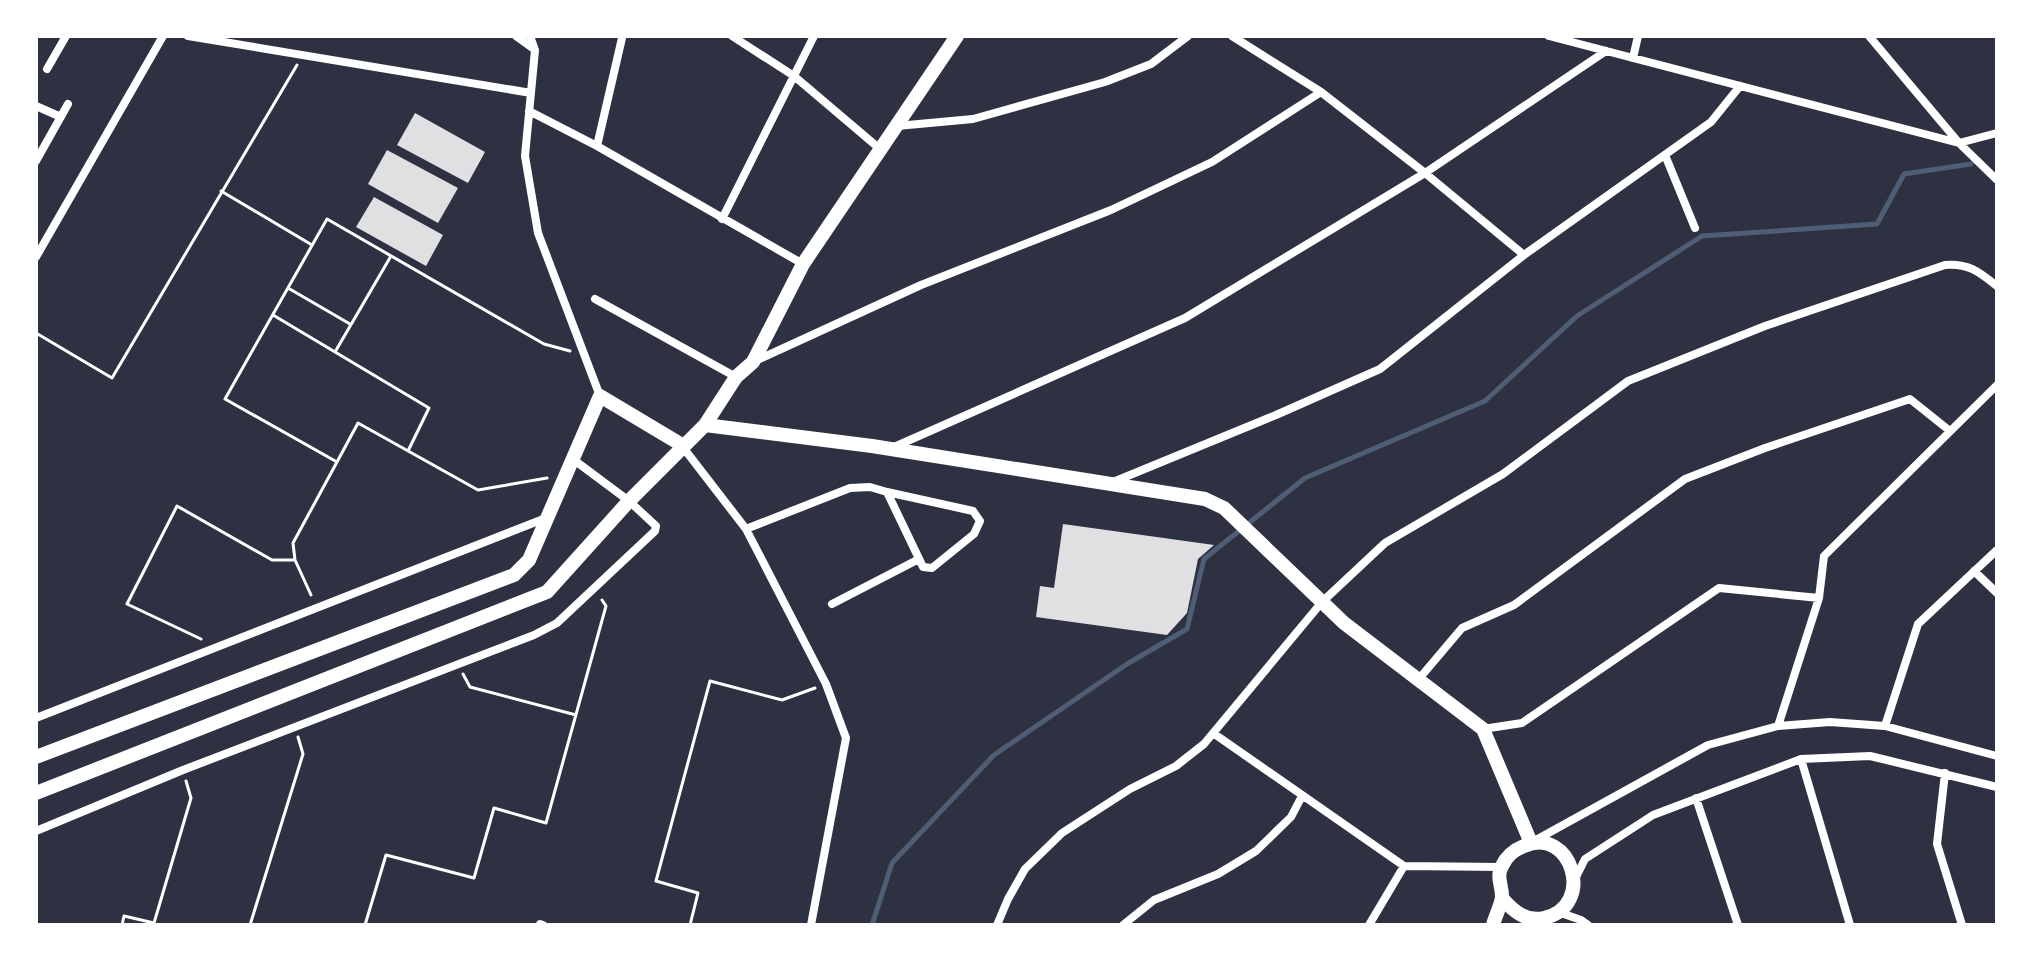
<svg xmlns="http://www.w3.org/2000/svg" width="2033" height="961" font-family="Montserrat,sans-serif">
	<rect width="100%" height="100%" fill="#2d3142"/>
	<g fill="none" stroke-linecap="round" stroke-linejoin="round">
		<path stroke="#4f5d75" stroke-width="5" d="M 872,925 L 892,863 L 994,755 L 1127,664 L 1187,629 L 1204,559 L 1305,478 L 1485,401 L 1577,316 L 1702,236 L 1877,224 L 1904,174 L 1971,164"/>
	</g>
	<path fill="#e0e0e3" d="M 415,113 L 485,152 L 468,183 L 397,145 Z
		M 387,150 L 458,188 L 438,223 L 368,184 Z
		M 374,197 L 443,235 L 426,266 L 356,227 Z
		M 1063,524 L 1214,545 L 1198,559 L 1187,613 L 1167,635 L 1036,617 L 1040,586 L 1054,588 Z"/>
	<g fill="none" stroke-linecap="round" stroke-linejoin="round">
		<path stroke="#fff" stroke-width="3" d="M 221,191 L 312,245
			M 288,288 L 350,324
			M 273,315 L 429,408 L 408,451
			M 36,333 L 112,378 L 297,65
			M 335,352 L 391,256
			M 337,462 L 358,423 L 478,490 L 547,478
			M 311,595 L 295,560 L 293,543 L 337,462 L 225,399 L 327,219 L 544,344 L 570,351
			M 201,639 L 127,604 L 177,506 L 272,560 L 295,560
			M 463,674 L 470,687 L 576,715
			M 122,925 L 124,916 L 154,923 L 191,798 L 186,781
			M 250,925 L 303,754 L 298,737
			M 365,925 L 386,855 L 474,878 L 494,808 L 546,823 L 606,606 L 602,600
			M 690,925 L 698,893 L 656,881 L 710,681 L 782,700 L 815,688"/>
		<path stroke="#fff" stroke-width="8" d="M 188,36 L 531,93
			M 516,36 L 534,49
			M 530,36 L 535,50 L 525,156 L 538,233 L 600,396
			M 732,36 L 794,76 L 880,149
			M 1232,36 L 1321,92 L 1425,173 L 1524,255
			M 1549,36 L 1959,143 L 1997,133
			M 1869,36 L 1959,143 L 1997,180
			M 1633,58 L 1638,36
			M 47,69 L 66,36
			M 36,106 L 61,117
			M 529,111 L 597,146 L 803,264
			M 897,126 L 973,119 L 1105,82 L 1151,64 L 1188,36
			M 597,146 L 622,38
			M 1665,155 L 1695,228
			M 36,161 L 68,104
			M 722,219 L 814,36
			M 36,257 L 163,36
			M 595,299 L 736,377
			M 753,362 L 921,285 L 1111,210 L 1212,162 L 1321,92
			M 682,446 L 746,529 L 826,684 L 846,738 L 811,925
			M 894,447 L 1185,318 L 1425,173 L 1606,51
			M 1113,482 L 1276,415 L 1380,369 L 1524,255 L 1711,122 L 1740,86
			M 746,529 L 850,488 L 870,487 L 887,492 L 923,567 L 932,568 L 974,534 L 980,521 L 973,511 L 887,492
			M 1974,571 L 1997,593
			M 832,604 L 919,559
			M 1418,680 L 1462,628 L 1514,605 L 1685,479 L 1765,448 L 1910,399 L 1950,431
			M 36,718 L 546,518
			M 1778,726 L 1819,598 L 1824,556 L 1997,385
			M 1885,726 L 1918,624 L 1997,550
			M 1483,729 L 1522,723 L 1719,588 L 1819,598
			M 1213,733 L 1404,866 L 1501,867
			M 1801,759 L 1850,925
			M 1945,773 L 1937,844 L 1962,925
			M 1696,798 L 1738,925
			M 36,831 L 183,770 L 534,635 L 557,623 L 655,531 L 656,526 L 629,501 L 574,460
			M 1534,841 L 1708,745 L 1778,726 L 1830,722 L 1885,726 L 1997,756
			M 1575,879 L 1585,859 L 1653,815 L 1801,759 L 1870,756 L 1997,787
			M 1558,912 L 1581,920 L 1588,925
			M 540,924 L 543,925
			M 997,925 L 1008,899 L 1025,869 L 1062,833 L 1130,789 L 1176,766 L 1204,744 L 1322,602 L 1385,543 L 1503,474 L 1628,381 L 1765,326 L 1945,265 C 1969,263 1979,272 1997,286
			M 1123,925 L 1154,900 L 1218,874 L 1256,851 L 1291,817 L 1302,796
			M 1369,925 L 1404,866"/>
		<path stroke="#fff" stroke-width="14" d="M 705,425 L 872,446 L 1205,499 L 1224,508 L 1344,623 L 1483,729 L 1531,843
			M 36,757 L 514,575 L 529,560 L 600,396 L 682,445
			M 36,793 L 547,592 L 629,501 L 705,425 L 736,377 L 753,362 L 803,264 L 957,36
			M 1493,925 C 1495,916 1502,904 1502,896 C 1502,885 1496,877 1502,866 C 1507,855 1514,850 1524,846 C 1571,825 1597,906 1544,918 C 1526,922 1513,911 1502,898"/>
	</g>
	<rect width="2033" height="961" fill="none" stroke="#ffffff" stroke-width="76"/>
</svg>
